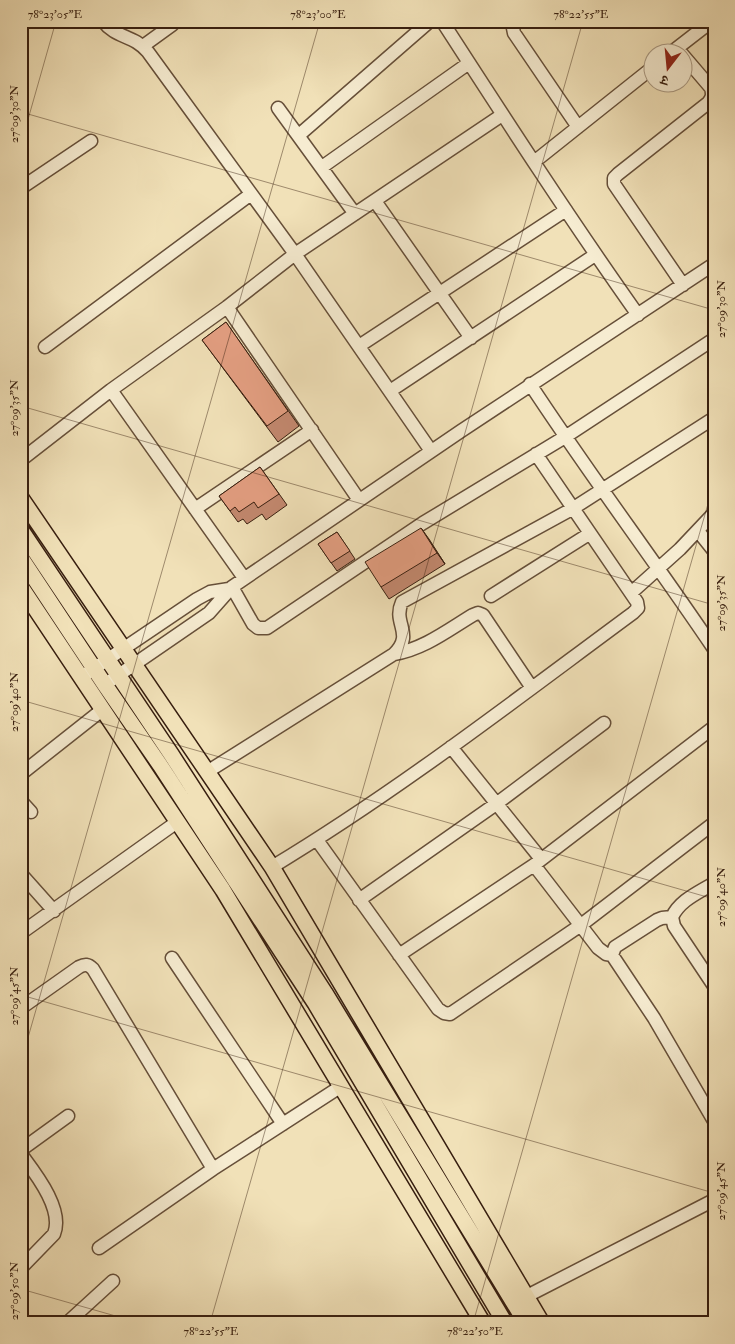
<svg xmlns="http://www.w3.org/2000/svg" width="735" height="1344" font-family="'IM FELL Double Pica','Noto Serif Devanagari',serif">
	<rect width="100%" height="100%" fill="#f1e1b8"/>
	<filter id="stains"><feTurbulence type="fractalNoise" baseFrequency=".004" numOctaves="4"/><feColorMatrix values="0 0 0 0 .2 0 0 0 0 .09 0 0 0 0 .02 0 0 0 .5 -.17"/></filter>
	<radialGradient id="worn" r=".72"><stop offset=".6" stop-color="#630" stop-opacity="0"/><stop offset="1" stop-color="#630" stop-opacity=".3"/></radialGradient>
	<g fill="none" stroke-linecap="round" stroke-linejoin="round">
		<g stroke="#664f39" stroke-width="15">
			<path id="minor" d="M 103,21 C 116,39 133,34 148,52 L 295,254 L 431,451
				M 442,21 C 506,120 570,219 638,315
				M 515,21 L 513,28 L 514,33 L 578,127
				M 143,46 L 172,25 L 175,21
				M 672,52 L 712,21
				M 682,54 L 711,88 C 713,95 712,98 708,103 L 618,174 L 614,178 L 614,184 L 683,285
				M 278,108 L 355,214
				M 299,135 L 430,21
				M 534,162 L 652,68
				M 322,167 L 469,63
				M 21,188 L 91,141
				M 375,201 L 471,338
				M 227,307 L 359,500
				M 359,346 L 566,210
				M 45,347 L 251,194
				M 530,384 C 589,474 654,560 714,649
				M 111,390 L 244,578
				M 390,391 L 595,255
				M 21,460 L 111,390 L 227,307 L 295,254 L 502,115
				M 195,509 L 312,430
				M 698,531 L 714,551
				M 232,587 L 253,624 L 258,628 L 267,628 L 423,523 L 565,437 L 714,339
				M 631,593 L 680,549 L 714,513
				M 491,596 L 589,534
				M 394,654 C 424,649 448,630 473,615 L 478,613 L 483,615 L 532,688
				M 86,674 L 197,599 L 210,592 L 229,589
				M 110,681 L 209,613 L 232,587 L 461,431 L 714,264
				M 451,747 L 541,859
				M 207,772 L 394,654 C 415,633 392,624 402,602 L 572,509 L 714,418
				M 21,774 L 102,710
				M 21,801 L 31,812
				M 317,840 L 438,1009 L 444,1013 L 450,1014 L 581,925 L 714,823
				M 534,865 L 598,948 L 606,954 L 612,955
				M 272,867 C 398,791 515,700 633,613 L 638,608 L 637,602 L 536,454
				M 21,874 L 54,911
				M 714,883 C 698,893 680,900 672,917 L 674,926 L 714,986
				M 359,900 L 496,804 L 604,723
				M 672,917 L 662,918 L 657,920 L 615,947 L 612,955 L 654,1018 L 714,1121
				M 21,933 L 177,822
				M 399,955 L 534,865 L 714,727
				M 172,958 L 283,1124
				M 21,1008 L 79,967 C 85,964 88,964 93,969 L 213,1169
				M 21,1150 L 68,1116
				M 21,1154 C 35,1173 64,1209 54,1234 L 21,1268
				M 99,1248 L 213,1169 L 340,1087
				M 527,1296 L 714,1200
				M 67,1323 L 113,1281"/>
		</g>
		<g stroke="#371e0f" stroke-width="18">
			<path id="major" d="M 21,498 L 272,867 L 542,1323
				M 21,530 L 171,754 L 325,993 L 526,1323
				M 21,558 L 105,685 L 160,765 L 315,1003 L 505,1323
				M 21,587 L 223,890 L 483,1323"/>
		</g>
		<use href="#minor" stroke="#f6ecd1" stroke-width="12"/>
		<use href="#major" stroke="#f1e1b8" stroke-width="15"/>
	</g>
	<path fill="#c48970" stroke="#371e0f" d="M 226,322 L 299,426 L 278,442 L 202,340 Z
		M 260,467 L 287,505 L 266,520 L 262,514 L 247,524 L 243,519 L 238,522 L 219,496 Z
		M 421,528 L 445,564 L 389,599 L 381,587 Z
		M 337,532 L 355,559 L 337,571 L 318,544 Z"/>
	<path fill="#a06f5b" stroke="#371e0f" d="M 421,528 L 429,539 L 445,564 L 437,553 Z"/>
	<path fill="#e49f82" stroke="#371e0f" d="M 226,322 L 288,411 L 267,426 L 202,340 Z
		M 260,467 L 279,494 L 258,508 L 254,502 L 239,512 L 235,507 L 230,511 L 219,496 Z
		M 421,528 L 437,553 L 381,587 L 365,562 Z
		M 337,532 L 350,551 L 331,563 L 318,544 Z"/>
	<path fill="none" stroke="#371e0f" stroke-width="1" stroke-opacity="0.45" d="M 21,112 L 714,310M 21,144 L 56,21M 21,406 L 714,605M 21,700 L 714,899M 21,995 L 714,1193M 21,1062 L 320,21M 21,1289 L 140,1323M 210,1323 L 583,21M 473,1323 L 714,483"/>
	<rect width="735" height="1344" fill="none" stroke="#f1e1b8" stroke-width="55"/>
	<g transform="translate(668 68) rotate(196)"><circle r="24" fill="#f6ecd1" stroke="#aa9a83"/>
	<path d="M0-4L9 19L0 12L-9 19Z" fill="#8f2418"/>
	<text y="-8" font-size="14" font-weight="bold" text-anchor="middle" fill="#371e0f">उ</text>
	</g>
	<rect x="28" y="28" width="680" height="1288" fill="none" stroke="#371e0f" stroke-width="2"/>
	<g font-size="12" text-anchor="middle" fill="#371e0f">
		<text x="55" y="18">78°23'05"E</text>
		<text x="318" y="18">78°23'00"E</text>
		<text x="581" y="18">78°22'55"E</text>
		<text transform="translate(14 114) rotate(-90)" y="4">27°09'30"N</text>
		<text transform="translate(721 309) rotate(-90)" y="4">27°09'30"N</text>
		<text transform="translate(14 408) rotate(-90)" y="4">27°09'35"N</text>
		<text transform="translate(721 603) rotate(-90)" y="4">27°09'35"N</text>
		<text transform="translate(14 702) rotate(-90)" y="4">27°09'40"N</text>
		<text transform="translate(721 897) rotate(-90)" y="4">27°09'40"N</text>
		<text transform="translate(14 996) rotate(-90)" y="4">27°09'45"N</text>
		<text transform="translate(721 1191) rotate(-90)" y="4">27°09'45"N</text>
		<text transform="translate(14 1291) rotate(-90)" y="4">27°09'50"N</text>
		<text x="211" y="1335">78°22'55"E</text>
		<text x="475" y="1335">78°22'50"E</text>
	</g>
	<rect width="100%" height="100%" filter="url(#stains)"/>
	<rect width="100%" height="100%" fill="url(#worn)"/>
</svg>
